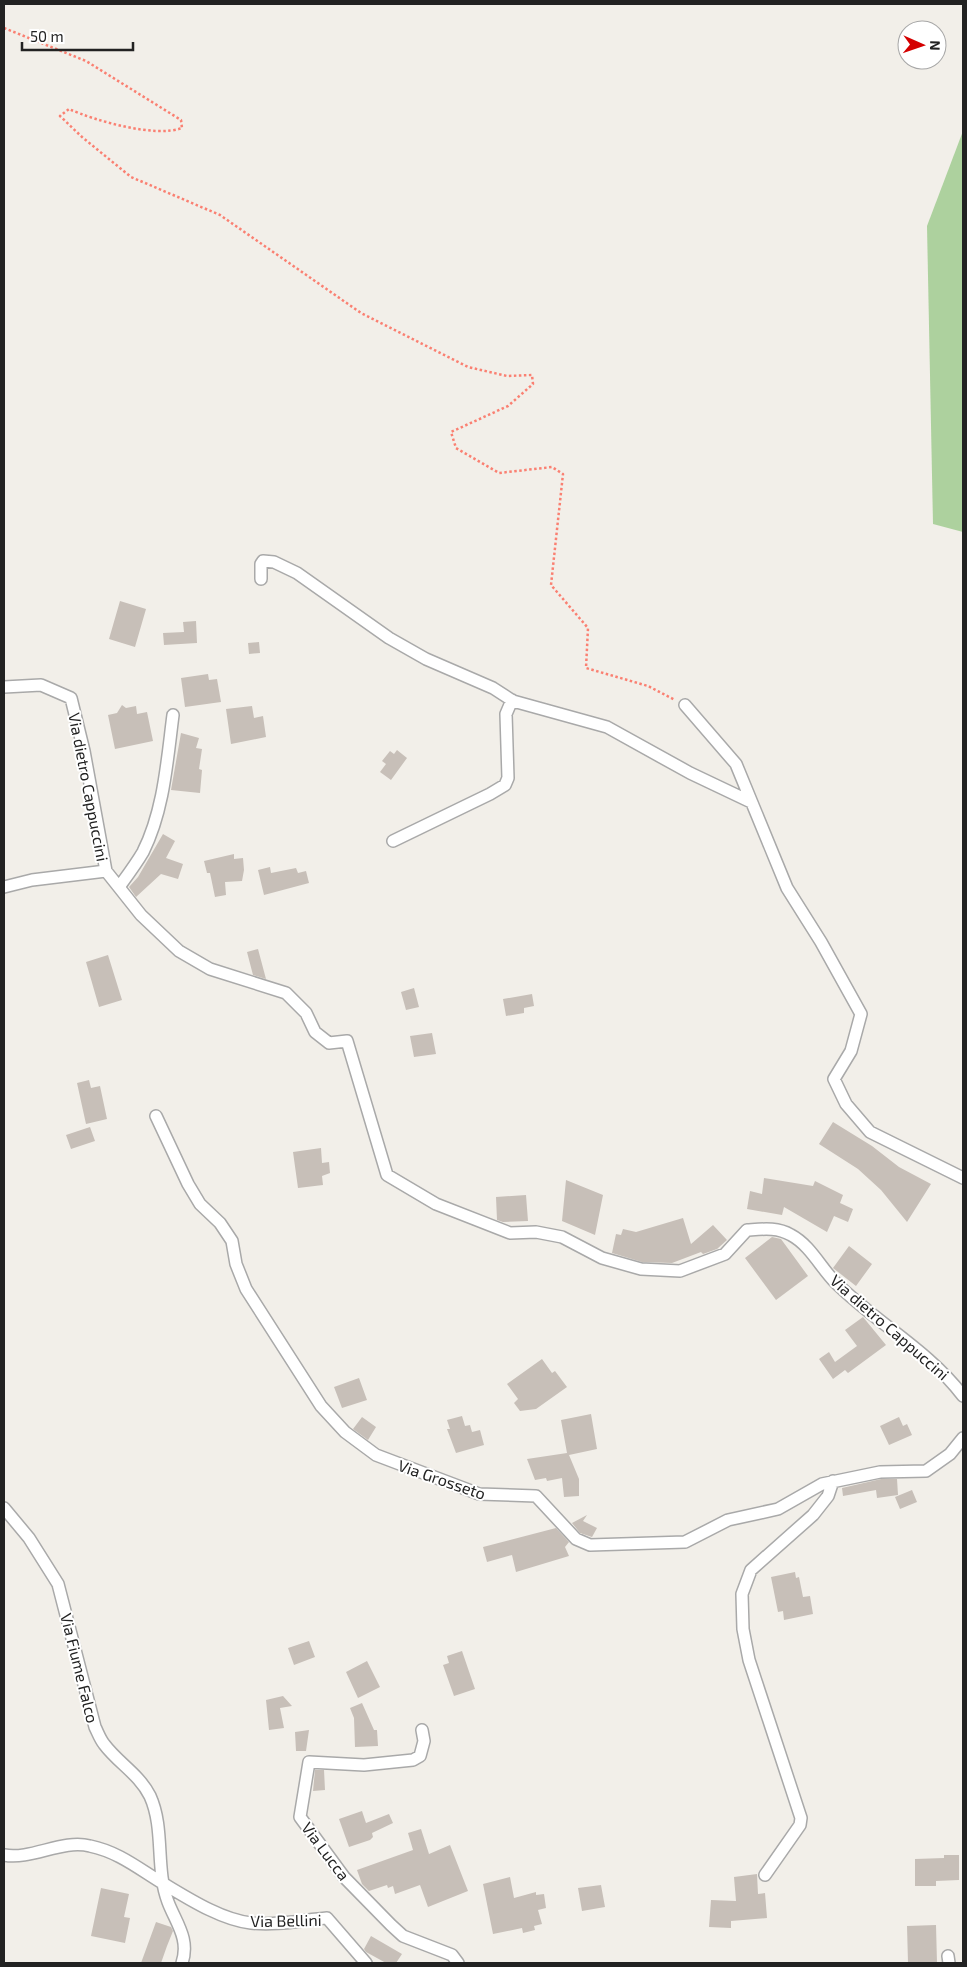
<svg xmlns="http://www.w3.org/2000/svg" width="967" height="1967" font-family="'Exo 2',sans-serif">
	<rect width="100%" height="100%" fill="#f2efe9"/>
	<path fill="#add19e" d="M 963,131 L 963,532 L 933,524 L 927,226 Z"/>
	<path fill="#c7bfb8" d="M 120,601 L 146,609 L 135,647 L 109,639 Z
		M 196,621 L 197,643 L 164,645 L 163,633 L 184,632 L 183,622 Z
		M 259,642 L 260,653 L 249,654 L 248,643 Z
		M 208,674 L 209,680 L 217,679 L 221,702 L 185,707 L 181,678 Z
		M 122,705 L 126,708 L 136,706 L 137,714 L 147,712 L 153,741 L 115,749 L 108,715 L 117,713 Z
		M 252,706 L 254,718 L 263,716 L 266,737 L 231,744 L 226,709 Z
		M 181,733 L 199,738 L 196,748 L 202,749 L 199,769 L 202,770 L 200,793 L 171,790 Z
		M 397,750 L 407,758 L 391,780 L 380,772 L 386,764 L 382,761 L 390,751 L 394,754 Z
		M 163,834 L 175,841 L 166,858 L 183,864 L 178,879 L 161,874 L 136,897 L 129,887 L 138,877 Z
		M 234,854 L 234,859 L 243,858 L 244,870 L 242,881 L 225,882 L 226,895 L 215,897 L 210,873 L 207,873 L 204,861 Z
		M 270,867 L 271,873 L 296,868 L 298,873 L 306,871 L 309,883 L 264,895 L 258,870 Z
		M 258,949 L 266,979 L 253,975 L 247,952 Z
		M 108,955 L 122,1000 L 99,1007 L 86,962 Z
		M 414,988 L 419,1007 L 406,1010 L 401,992 Z
		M 532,994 L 534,1006 L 524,1008 L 524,1013 L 506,1016 L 503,999 Z
		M 432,1033 L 436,1054 L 414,1057 L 410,1036 Z
		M 89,1080 L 91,1088 L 100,1086 L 107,1119 L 86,1124 L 77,1083 Z
		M 833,1122 L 872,1146 L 899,1167 L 931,1184 L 907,1222 L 881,1190 L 858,1169 L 819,1144 Z
		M 90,1127 L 95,1141 L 71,1149 L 66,1135 Z
		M 321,1148 L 322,1163 L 329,1162 L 330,1173 L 322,1176 L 323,1185 L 298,1188 L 293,1152 Z
		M 764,1178 L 813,1186 L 815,1181 L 843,1195 L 840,1203 L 853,1209 L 848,1222 L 834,1216 L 827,1232 L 784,1207 L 782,1215 L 747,1209 L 750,1191 L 762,1194 Z
		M 566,1180 L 603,1195 L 595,1235 L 562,1221 Z
		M 526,1195 L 528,1221 L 503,1222 L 497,1220 L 496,1197 Z
		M 683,1218 L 691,1244 L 713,1225 L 727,1240 L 717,1249 L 703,1254 L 701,1252 L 672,1263 L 642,1262 L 612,1253 L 616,1234 L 621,1235 L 623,1229 L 636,1232 Z
		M 772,1237 L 781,1239 L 808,1276 L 776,1300 L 745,1258 Z
		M 849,1246 L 872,1264 L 856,1286 L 833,1268 Z
		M 863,1317 L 886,1345 L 848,1373 L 845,1370 L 833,1379 L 819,1359 L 829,1352 L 835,1362 L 857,1346 L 845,1330 Z
		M 542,1359 L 552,1373 L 555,1371 L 567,1387 L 536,1409 L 520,1411 L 514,1403 L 518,1399 L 507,1384 Z
		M 359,1378 L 367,1400 L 342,1408 L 334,1387 Z
		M 591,1414 L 597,1449 L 569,1455 L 579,1479 L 579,1496 L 564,1497 L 562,1478 L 547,1481 L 546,1478 L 535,1480 L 527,1459 L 567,1453 L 561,1420 Z
		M 462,1416 L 465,1426 L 470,1425 L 472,1432 L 480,1430 L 484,1445 L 456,1453 L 447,1429 L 450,1429 L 447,1420 Z
		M 362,1417 L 376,1427 L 368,1440 L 353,1429 Z
		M 899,1417 L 903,1426 L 907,1424 L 912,1435 L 889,1445 L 880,1426 Z
		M 881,1479 L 897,1479 L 898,1495 L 877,1498 L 876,1490 L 843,1496 L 842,1488 Z
		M 912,1490 L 917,1502 L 900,1509 L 895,1497 Z
		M 587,1515 L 583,1521 L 597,1528 L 592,1537 L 580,1533 L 572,1523 Z
		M 556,1528 L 569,1542 L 565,1547 L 569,1556 L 516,1572 L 512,1555 L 487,1562 L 483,1547 Z
		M 795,1572 L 796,1578 L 799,1577 L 803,1597 L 810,1596 L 813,1614 L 784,1620 L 783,1611 L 778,1612 L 771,1577 Z
		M 309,1641 L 315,1657 L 294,1665 L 288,1648 Z
		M 462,1651 L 475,1689 L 454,1696 L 443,1665 L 449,1663 L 447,1656 Z
		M 367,1661 L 380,1687 L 358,1698 L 346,1672 Z
		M 283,1696 L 292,1706 L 280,1708 L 284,1728 L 269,1730 L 266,1700 Z
		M 362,1703 L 374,1730 L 377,1730 L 378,1746 L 355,1747 L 354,1718 L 350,1708 Z
		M 309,1730 L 306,1751 L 296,1751 L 295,1732 Z
		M 315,1770 L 324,1770 L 325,1790 L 313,1791 Z
		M 362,1811 L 366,1823 L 389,1814 L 393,1823 L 372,1833 L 373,1837 L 370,1840 L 349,1847 L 339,1819 Z
		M 421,1829 L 429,1854 L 450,1845 L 468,1891 L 428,1907 L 420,1885 L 395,1894 L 393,1886 L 388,1888 L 387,1885 L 369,1891 L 362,1884 L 357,1870 L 413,1850 L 408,1833 Z
		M 944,1855 L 959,1855 L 959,1880 L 936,1881 L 936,1886 L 915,1886 L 915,1859 L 944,1858 Z
		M 757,1874 L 758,1894 L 765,1893 L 767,1918 L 731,1921 L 731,1928 L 709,1927 L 711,1900 L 736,1901 L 734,1877 Z
		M 510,1877 L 514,1898 L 536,1892 L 536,1895 L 544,1894 L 546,1908 L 538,1910 L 542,1924 L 534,1926 L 535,1930 L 523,1933 L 522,1928 L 493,1934 L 483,1884 Z
		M 601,1885 L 605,1907 L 582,1911 L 578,1888 Z
		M 101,1888 L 129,1894 L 124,1917 L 130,1918 L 125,1943 L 91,1936 Z
		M 156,1922 L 171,1927 L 173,1931 L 167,1946 L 161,1963 L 141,1963 Z
		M 936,1925 L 937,1963 L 908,1963 L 907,1926 Z
		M 371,1936 L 402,1954 L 396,1963 L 386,1963 L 366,1952 L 364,1949 Z"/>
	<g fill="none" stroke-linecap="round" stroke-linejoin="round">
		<g stroke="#a9a9a9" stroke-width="14">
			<path id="street" d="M 261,579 L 261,564 L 263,561 L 274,562 L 297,573 L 389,638 L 426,659 L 493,688 L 513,701 L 607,727 L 690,773 L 751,802
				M 4,687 L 41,685 L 71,698 L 84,751 L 106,871 L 141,915 L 179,951 L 210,969 L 286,993 L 306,1013 L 315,1032 L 329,1043 L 347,1041 L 387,1175 L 436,1204 L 510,1233 L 536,1232 L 562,1237 L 602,1258 L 641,1269 L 680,1271 L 725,1254 L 747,1230 C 763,1229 777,1227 791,1235 C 810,1245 821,1268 835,1282 C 876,1323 928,1350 963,1396
				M 685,705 L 736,764 L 787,888 L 821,942 L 861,1014 L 851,1051 L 834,1079 L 846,1104 L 870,1132 L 963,1178
				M 393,841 L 490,794 L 505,785 L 508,778 L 506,714 L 512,700
				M 4,887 L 32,880 L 106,871
				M 119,887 C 127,876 136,864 143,852 C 164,810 167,761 173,715
				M 156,1116 L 188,1184 L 200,1204 L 220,1223 L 232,1241 L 236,1264 L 246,1289 L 321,1406 L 345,1432 L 376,1455 L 479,1494 L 536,1496 L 576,1539 L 590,1545 L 685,1542 L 728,1520 L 778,1509 L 822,1484 L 880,1472 L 926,1471 L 950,1454 L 963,1438
				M 4,1508 L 29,1538 L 58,1584 L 95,1727 C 98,1733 100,1739 104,1744 C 118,1763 139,1774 150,1796 C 165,1829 155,1868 168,1902 C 176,1923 190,1939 182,1963
				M 422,1730 L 424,1741 L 420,1756 L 413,1760 L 364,1765 L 309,1762 L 300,1817 L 344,1877 L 391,1925 L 403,1936 L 452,1955 L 458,1963
				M 4,1855 C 32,1860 62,1839 90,1846 C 119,1852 139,1869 164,1884 C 189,1899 222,1920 251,1923 C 276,1926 303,1920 327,1918 L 366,1963
				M 765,1875 L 800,1825 L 801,1818 L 749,1660 L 743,1629 L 742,1594 L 751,1570 L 813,1515 L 828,1496 L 833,1481
				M 948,1956 L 949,1963"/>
		</g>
		<path stroke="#fa8072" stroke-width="2.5" stroke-dasharray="2.5 2.5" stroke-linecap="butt" d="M 4,28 L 86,61 L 181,120 L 182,128 C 155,138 96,121 69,109 L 60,116 L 82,137 L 131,177 L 220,215 L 361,313 L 468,367 L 507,376 L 532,375 L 533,384 L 508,406 L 451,432 L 456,448 L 499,473 L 552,467 L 563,474 L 551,585 L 588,628 L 586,668 L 648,686 L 675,700"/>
		<use href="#street" stroke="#fff" stroke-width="11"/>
	</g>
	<g text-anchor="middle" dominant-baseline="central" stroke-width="4" stroke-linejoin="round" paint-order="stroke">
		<g font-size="16" fill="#222" stroke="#fff">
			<text transform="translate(89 787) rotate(79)">Via dietro Cappuccini</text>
			<text transform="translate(890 1327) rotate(41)">Via dietro Cappuccini</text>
			<text transform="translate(442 1479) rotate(19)">Via Grosseto</text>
			<text transform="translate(80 1668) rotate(76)">Via Fiume Falco</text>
			<text transform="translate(326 1851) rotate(53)">Via Lucca</text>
			<text transform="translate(286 1920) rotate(-1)">Via Bellini</text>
		</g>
	</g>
	<rect width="967" height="1967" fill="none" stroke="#222222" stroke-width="10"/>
	<g transform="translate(922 45) rotate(92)"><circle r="24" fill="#ffffff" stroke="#a7a7a7"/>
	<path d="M0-4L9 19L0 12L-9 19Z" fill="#d40000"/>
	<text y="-8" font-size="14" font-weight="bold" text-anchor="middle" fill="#222222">N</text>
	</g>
	<path d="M22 42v8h111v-8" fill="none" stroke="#222222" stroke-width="2.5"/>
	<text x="30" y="42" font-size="15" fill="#222222" stroke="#ffffff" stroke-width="4" paint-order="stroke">50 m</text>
</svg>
